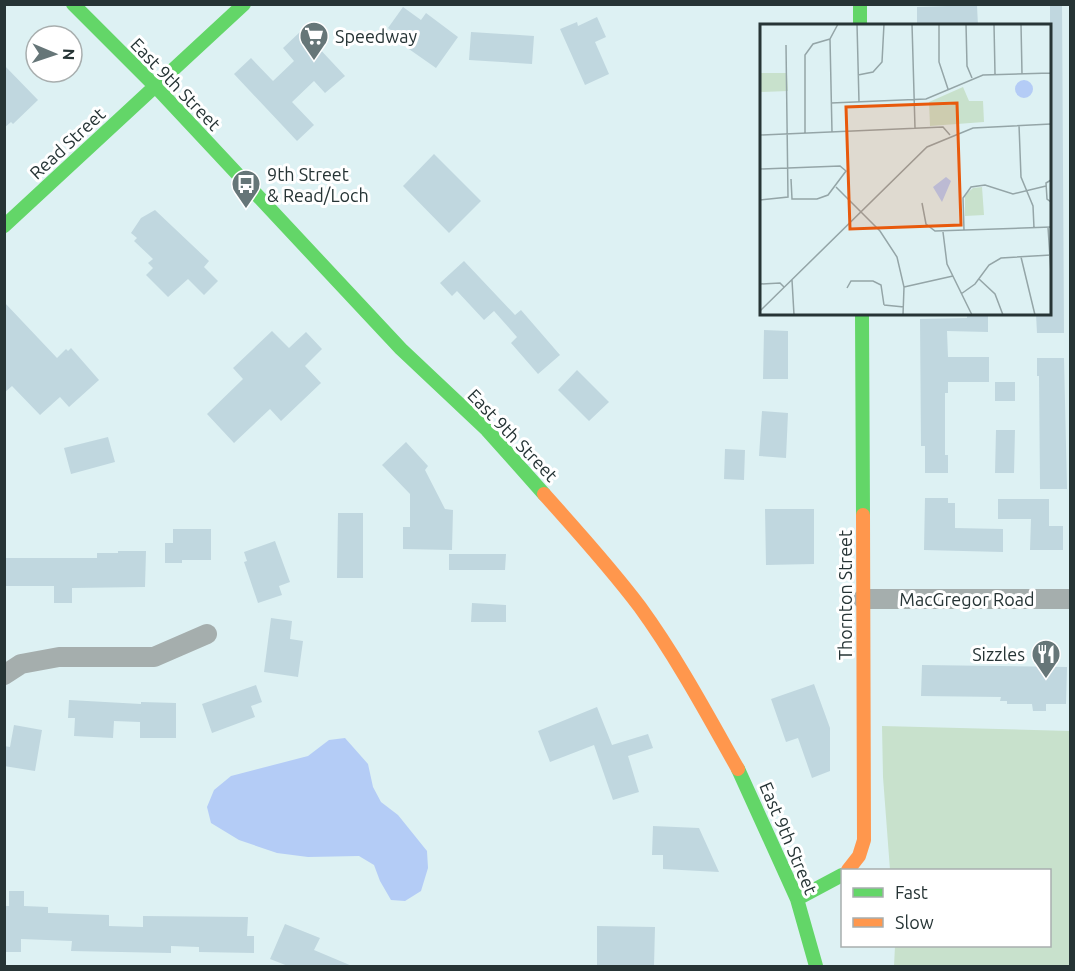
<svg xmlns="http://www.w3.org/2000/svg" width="1075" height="971" font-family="Ubuntu,sans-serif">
	<rect width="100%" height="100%" fill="#ddf1f3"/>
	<path fill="#c8e1cc" d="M 882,726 L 1070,731 L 1070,966 L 894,966 L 895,946 L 1050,946 L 1050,870 L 890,870 L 883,777 Z"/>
	<path fill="#b4ccf6" d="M 345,738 L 368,764 L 373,787 L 381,802 L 398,815 L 427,851 L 428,868 L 421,891 L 405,901 L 391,900 L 380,881 L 374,865 L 359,856 L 308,857 L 277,853 L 239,840 L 211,823 L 207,807 L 214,790 L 231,776 L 308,756 L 329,740 Z"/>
	<path fill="#c0d7df" d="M 1050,4 L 1062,4 L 1064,333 L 1037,333 L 1036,314 L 1050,314 Z
		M 977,5 L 978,26 L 917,26 L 917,7 Z
		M 403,7 L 421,20 L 426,13 L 458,37 L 436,68 L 406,47 L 409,43 L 388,28 Z
		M 597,17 L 606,37 L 595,42 L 609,74 L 585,85 L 560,29 L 577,22 L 578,26 Z
		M 302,30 L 345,76 L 325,93 L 314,81 L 292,102 L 314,125 L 297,141 L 234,74 L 251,58 L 273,81 L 294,61 L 283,48 Z
		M 471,32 L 534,36 L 532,64 L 469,60 Z
		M 4,65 L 38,100 L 13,124 L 11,122 L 4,128 Z
		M 434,154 L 481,201 L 449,233 L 403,186 Z
		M 155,210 L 209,261 L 204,267 L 218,281 L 204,295 L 188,279 L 168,297 L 146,275 L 153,268 L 148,263 L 153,259 L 134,241 L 137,238 L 131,233 L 141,218 Z
		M 464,261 L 515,315 L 521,310 L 560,355 L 538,374 L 511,343 L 517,337 L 494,311 L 484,320 L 457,291 L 452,296 L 440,283 Z
		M 4,302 L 57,358 L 66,349 L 68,351 L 71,348 L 99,380 L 69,407 L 60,397 L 40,415 L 12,386 L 4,393 Z
		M 967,314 L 988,314 L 988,332 L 947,331 L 948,357 L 989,357 L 989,382 L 948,382 L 948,393 L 945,393 L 945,455 L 948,455 L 948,473 L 925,473 L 925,446 L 921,446 L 920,319 L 967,318 Z
		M 764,330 L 788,331 L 788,379 L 763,379 Z
		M 272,331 L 289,348 L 306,332 L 322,349 L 305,366 L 321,383 L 281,421 L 270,409 L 234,443 L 207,414 L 243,379 L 233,368 Z
		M 1037,358 L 1064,358 L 1067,489 L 1040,489 L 1039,376 L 1037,376 Z
		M 577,370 L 609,402 L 589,421 L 558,390 Z
		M 995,382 L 1015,382 L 1015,401 L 995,401 Z
		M 762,411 L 788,413 L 786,458 L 759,456 Z
		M 996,430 L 1015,430 L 1014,473 L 995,473 Z
		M 108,437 L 115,462 L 71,474 L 64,448 Z
		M 406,442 L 428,466 L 425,470 L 445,509 L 453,510 L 452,550 L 403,549 L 403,527 L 410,527 L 410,494 L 382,465 Z
		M 725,449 L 745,450 L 744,480 L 724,479 Z
		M 925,498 L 948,498 L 948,503 L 955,503 L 955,528 L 1003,529 L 1003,552 L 924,550 Z
		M 998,499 L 1049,499 L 1049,526 L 1063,526 L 1063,550 L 1030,550 L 1031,519 L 998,519 Z
		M 765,509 L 814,509 L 814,564 L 766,565 Z
		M 338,513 L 363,513 L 363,578 L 337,578 Z
		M 173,529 L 211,529 L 211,560 L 182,560 L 182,563 L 165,563 L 165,543 L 173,543 Z
		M 275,541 L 290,582 L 279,586 L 282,595 L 258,603 L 244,562 L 247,561 L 244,552 Z
		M 118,551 L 146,551 L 145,587 L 72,588 L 72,603 L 54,603 L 54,586 L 4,586 L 4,558 L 97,558 L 97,553 L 118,553 Z
		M 449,554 L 506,554 L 505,570 L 449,570 Z
		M 472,603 L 506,605 L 506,622 L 471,622 Z
		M 271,618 L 292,621 L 290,639 L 303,641 L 298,677 L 264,672 Z
		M 922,665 L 1067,667 L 1066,704 L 1046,704 L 1046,711 L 1033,711 L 1032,704 L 1007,704 L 1007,701 L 1000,701 L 1001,697 L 921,696 Z
		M 814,684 L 830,728 L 830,771 L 812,778 L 798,738 L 786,742 L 771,699 Z
		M 256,685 L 262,702 L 251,706 L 255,717 L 212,733 L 202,704 Z
		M 69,700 L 141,704 L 141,702 L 176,703 L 176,738 L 140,738 L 140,722 L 114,721 L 113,738 L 74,736 L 75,718 L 68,718 Z
		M 597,707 L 612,745 L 648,734 L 653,748 L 628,756 L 639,792 L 613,800 L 594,745 L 550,762 L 538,731 Z
		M 14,725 L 42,730 L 35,771 L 4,766 L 4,746 L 10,747 Z
		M 653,826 L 699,828 L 719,872 L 663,869 L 663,855 L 652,855 Z
		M 9,891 L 24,891 L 24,906 L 48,907 L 48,913 L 109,915 L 109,926 L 143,927 L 143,916 L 248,917 L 247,936 L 254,936 L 254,953 L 199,952 L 199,947 L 171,946 L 171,953 L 71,951 L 72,941 L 21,939 L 21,952 L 4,952 L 4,906 L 9,906 Z
		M 285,924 L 320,938 L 314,950 L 352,966 L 288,966 L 270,959 Z
		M 597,926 L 655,927 L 654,966 L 597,966 Z"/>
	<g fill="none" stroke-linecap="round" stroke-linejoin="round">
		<path stroke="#a5aead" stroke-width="20" d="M 863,599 L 1070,599
			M 4,675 L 21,664 L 59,657 L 154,657 L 207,634"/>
		<path stroke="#63d668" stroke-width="14" d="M 73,4 L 155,86 L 401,349 L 487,430 L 544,494
			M 860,4 L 860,26
			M 4,226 L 244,4
			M 862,314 L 863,515
			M 738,769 L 797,899 L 816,966
			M 797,899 L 842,875"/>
		<path stroke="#ff974d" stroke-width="14" d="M 544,494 C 577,531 610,567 640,607 C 677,658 707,714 738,769
			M 848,870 L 859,856 L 864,840 L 863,515"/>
	</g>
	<defs>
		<g id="supermarket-pin" transform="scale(1.5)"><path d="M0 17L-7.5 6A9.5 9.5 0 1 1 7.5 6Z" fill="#667678" stroke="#fff"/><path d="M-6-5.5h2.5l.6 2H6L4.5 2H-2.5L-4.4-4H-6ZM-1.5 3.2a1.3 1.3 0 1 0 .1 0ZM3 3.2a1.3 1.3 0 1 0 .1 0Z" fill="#fff"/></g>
		<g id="bus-pin" transform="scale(1.5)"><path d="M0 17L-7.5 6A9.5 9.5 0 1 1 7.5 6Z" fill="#667678" stroke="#fff"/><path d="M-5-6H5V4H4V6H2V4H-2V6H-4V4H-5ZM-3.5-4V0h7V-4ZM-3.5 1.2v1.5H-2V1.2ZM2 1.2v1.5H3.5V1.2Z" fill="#fff"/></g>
		<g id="restaurant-pin" transform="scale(1.5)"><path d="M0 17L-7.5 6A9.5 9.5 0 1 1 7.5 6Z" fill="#667678" stroke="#fff"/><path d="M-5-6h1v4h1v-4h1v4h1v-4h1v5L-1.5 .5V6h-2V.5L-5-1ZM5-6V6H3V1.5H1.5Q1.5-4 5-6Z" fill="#fff"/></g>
	</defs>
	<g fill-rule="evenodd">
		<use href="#supermarket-pin" x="314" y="36"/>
		<use href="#bus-pin" x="246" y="184"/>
		<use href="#restaurant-pin" x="1046" y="654"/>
	</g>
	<g text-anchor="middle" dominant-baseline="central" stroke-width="6" stroke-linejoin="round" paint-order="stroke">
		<g font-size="18" fill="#263435" stroke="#fff" text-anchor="start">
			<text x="335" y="36">Speedway</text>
			<text x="267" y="174">9th Street<tspan x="267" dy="21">&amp; Read/Loch</tspan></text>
			<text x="1025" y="654" text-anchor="end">Sizzles</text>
		</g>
		<g font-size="18" fill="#263435" stroke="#fff">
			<text transform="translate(176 84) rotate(46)">East 9th Street</text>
			<text transform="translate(67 143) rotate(-43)">Read Street</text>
			<text transform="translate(513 435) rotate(46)">East 9th Street</text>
			<text transform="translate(845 595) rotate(-90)">Thornton Street</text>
			<text x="967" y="599">MacGregor Road</text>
			<text transform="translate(789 838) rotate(67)">East 9th Street</text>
		</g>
	</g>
	<g transform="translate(760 24)">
		<rect width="291" height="291" fill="#ddf1f3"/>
		<path d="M 0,49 L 27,49 L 28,67 L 0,68 ZM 203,63 L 209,77 L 223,77 L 224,98 L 170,102 L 169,78 ZM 222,163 L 224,191 L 205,192 L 205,171 L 213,164 Z" fill="#c8e1cc"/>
		<path d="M255 65a9 9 0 1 1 18 0a9 9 0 1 1-18 0ZM 186,153 L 191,157 L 182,178 L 173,163 Z" fill="#b4ccf6"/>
		<path fill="none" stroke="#94a5a7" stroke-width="1.5" d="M 97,0 L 99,78M 152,0 L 155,104M 179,0 L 179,38 L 188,65M 206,0 L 207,42 L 212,54M 234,0 L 235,50M 261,0 L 262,50M 98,51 L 113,48 L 122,38 L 124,0M 71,79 L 166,75 L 223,51 L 291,49M 291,99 L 291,16M 259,101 L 261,153 L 273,182 L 274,204M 72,108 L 70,15 L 78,0M 45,109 L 45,31 L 53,20 L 70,15M 0,111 L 183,103 L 190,111M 0,145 L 80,142 L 86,147 L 68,171 L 57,175 L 32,175 L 31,155M 291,156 L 286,159 L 287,175 L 291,178M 76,163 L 120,207 L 137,233 L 144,263 L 143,291M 0,176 L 28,173 L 26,21M 162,179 L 166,200 L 175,207 L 291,203M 288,203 L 291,249M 204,206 L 203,174 L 211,163 L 225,161 L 253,170 L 286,162M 183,208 L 187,240 L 212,291M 261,233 L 275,291M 219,255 L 235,270 L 243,291M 32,256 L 34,291M 0,260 L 20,259 L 24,263M 144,263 L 193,252M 87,264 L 91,257 L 113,257 L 121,261 L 124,281M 201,270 L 215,260 L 229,241 L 241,234 L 291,231M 124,281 L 144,283M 0,287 L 167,123 L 213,104 L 291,100"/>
		<path fill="#e8590c" fill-opacity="0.15" stroke="#e8590c" stroke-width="3" d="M 197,79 L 201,201 L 90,205 L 86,83 Z"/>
		<rect width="291" height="291" fill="none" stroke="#263435" stroke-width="3"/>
	</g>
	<rect width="1075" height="971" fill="none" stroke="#263435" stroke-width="12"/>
	<rect x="841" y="869" width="210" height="78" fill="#ffffff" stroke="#a8aeae" stroke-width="1.5"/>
	<rect x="853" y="888" width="30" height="9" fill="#63d668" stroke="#a8aeae" stroke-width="1.5"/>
	<text x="895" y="899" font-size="18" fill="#263435">Fast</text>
	<rect x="853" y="918" width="30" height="9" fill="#ff974d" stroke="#a8aeae" stroke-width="1.5"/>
	<text x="895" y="929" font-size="18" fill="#263435">Slow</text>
	<g transform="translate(54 54) rotate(92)"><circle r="28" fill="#ffffff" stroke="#a8aeae" stroke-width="1.5"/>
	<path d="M0-4.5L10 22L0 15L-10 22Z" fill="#667678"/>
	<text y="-9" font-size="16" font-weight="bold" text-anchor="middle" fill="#263435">N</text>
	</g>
</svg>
